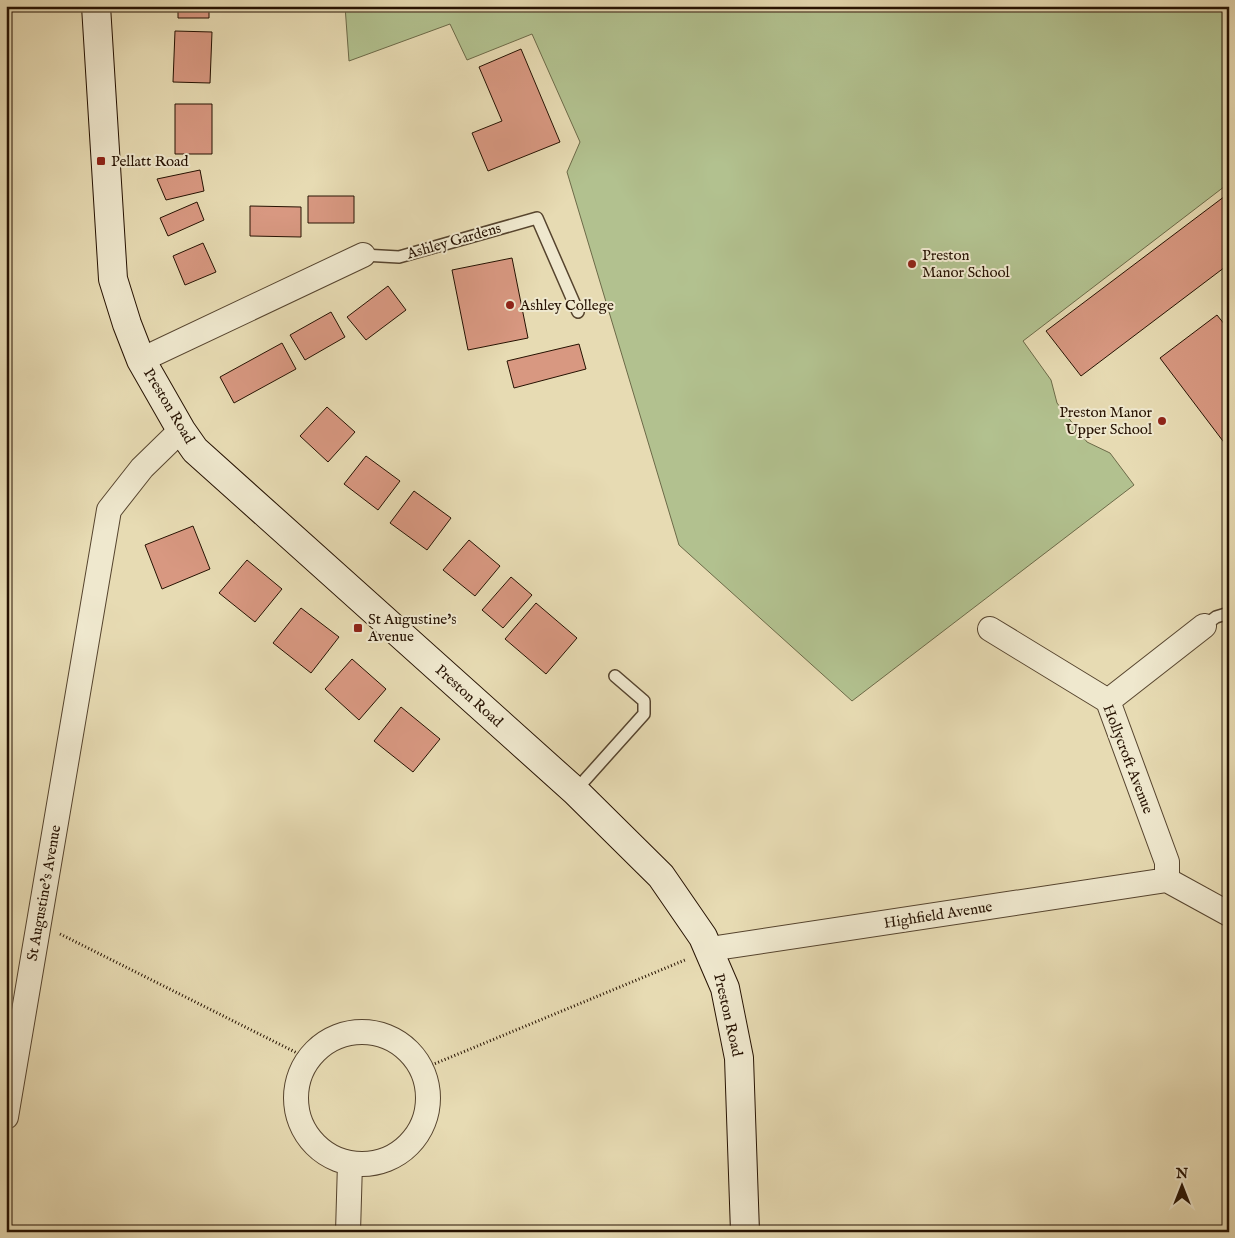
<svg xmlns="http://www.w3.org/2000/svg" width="1235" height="1238" font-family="'IM FELL English',serif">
	<rect width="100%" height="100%" fill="#e7dbb3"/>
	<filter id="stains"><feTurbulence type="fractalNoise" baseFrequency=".004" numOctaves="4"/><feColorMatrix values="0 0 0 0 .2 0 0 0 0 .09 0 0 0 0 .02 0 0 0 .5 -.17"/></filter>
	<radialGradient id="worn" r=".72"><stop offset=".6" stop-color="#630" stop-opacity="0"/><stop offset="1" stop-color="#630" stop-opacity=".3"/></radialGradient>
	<path fill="#b2c18f" stroke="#6c6a48" d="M 345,6 L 1229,6 L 1229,183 L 1023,341 L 1051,380 L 1057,403 L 1087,442 L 1110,453 L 1134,485 L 852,701 L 679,545 L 567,172 L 580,142 L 532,34 L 467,60 L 450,24 L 349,61 Z"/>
	<path fill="#d89881" stroke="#261202" d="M 178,6 L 209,6 L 209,18 L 178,18 Z
		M 175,31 L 212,32 L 210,83 L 173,82 Z
		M 521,49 L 560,142 L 488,171 L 472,133 L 502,121 L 479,67 Z
		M 175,104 L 212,104 L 212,154 L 175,154 Z
		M 200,170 L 204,191 L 166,200 L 157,179 Z
		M 1229,193 L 1229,264 L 1081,376 L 1046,331 Z
		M 308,196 L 354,196 L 354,223 L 308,223 Z
		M 197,202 L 204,220 L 168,236 L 160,218 Z
		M 250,206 L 301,207 L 301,237 L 250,236 Z
		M 203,243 L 216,272 L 185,285 L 173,256 Z
		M 512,258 L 528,338 L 468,350 L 452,270 Z
		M 388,286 L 406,310 L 366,340 L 347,317 Z
		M 331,312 L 345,337 L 305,360 L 290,335 Z
		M 1217,315 L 1229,330 L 1229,449 L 1160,358 Z
		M 282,343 L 296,369 L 234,403 L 220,377 Z
		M 579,344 L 586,369 L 514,388 L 507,361 Z
		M 327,407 L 355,432 L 328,462 L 300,436 Z
		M 366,456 L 400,481 L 378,510 L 344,484 Z
		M 414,491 L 451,518 L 427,550 L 390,523 Z
		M 193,526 L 210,569 L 162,589 L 145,545 Z
		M 469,540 L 500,566 L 475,596 L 443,570 Z
		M 247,560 L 282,589 L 255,622 L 219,593 Z
		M 511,577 L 532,595 L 503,628 L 482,610 Z
		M 536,603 L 577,638 L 546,674 L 505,639 Z
		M 301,608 L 339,637 L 311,673 L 273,643 Z
		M 352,659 L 386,689 L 359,720 L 325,689 Z
		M 401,707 L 440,739 L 413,772 L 374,741 Z"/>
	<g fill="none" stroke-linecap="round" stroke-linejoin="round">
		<g stroke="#56442e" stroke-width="14">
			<path id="lane" d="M 363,255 L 399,257 L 537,218 L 578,312
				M 1204,626 L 1216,617 L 1229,613
				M 575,791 L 644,714 L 644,701 L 615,676"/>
		</g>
		<g stroke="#56442e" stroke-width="26">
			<path id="street" d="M 141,360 L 363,255
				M 990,629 L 1108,701 L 1167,862 L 1167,880
				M 1108,701 L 1204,626
				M 1167,880 L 1229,914
				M 710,949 L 1167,880
				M296 1098a66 66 0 1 1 132 0a66 66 0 1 1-132 0Z
				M 6,1117 L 109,510 L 142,468 L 181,430
				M 348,1232 L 350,1163"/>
		</g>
		<g stroke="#261202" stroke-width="30">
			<path id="secondary" d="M 96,6 L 113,279 L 127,324 L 141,360 L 181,430 L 195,450 L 575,791 L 661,876 L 703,937 L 725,988 L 739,1058 L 745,1232"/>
		</g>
		<path stroke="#261202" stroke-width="3" stroke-dasharray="1 2.5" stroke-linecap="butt" d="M 60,934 L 309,1059
			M 422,1069 L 685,960"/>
		<use href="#lane" stroke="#efe8ce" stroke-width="11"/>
		<use href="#street" stroke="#efe8ce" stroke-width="24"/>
		<use href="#secondary" stroke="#efe8ce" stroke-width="28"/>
	</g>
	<g fill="#8f2418" stroke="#efe8ce" stroke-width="2">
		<rect x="96" y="156" width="10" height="10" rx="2.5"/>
		<circle cx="912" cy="264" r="5"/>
		<circle cx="510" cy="305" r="5"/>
		<circle cx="1162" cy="421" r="5"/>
		<rect x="353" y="623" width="10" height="10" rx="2.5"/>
	</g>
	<g text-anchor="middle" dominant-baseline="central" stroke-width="4" stroke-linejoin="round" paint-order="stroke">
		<g font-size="15" fill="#261202" stroke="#efe8ce" text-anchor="start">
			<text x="111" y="161">Pellatt Road</text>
			<text x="922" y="255">Preston<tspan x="922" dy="17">Manor School</tspan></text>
			<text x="520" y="305">Ashley College</text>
			<text x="1152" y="412" text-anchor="end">Preston Manor<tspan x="1152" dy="17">Upper School</tspan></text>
			<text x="368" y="619">St Augustine's<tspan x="368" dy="17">Avenue</tspan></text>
		</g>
		<g font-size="15" fill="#261202" stroke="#efe8ce">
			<text transform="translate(454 241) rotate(-16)">Ashley Gardens</text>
			<text transform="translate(169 406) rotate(59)">Preston Road</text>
			<text transform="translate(469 696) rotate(42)">Preston Road</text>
			<text transform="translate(1128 759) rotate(69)">Hollycroft Avenue</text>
			<text transform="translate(44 893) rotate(-80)">St Augustine's Avenue</text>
			<text transform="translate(938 915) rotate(-9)">Highfield Avenue</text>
			<text transform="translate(728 1015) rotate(77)">Preston Road</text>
		</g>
	</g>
	<rect width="1235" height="1238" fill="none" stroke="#e7dbb3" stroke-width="25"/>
	<rect x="8" y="8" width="1220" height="1223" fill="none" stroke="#261202" stroke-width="2.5"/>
	<rect x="12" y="12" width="1210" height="1213" fill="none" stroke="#261202"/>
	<g transform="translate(1182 1186)" stroke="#efe8ce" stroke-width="4" paint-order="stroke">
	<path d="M0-4L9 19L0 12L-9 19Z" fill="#261202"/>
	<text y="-8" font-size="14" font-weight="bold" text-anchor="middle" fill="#261202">N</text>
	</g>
	<rect width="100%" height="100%" filter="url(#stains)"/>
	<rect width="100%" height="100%" fill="url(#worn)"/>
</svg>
